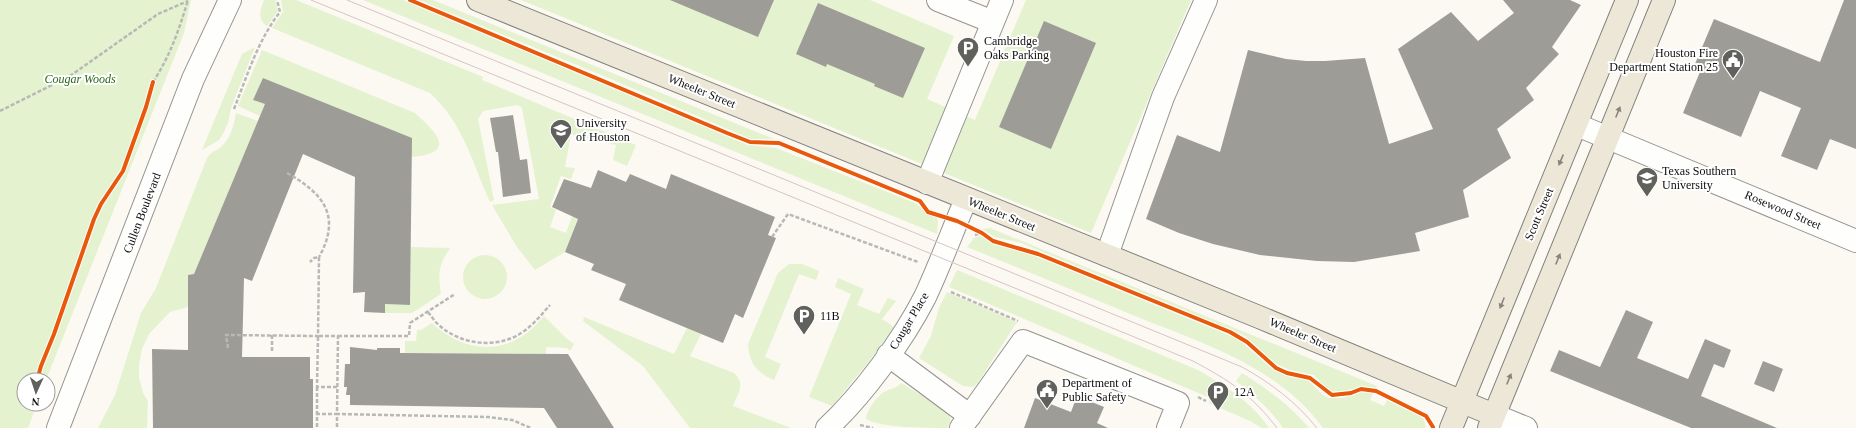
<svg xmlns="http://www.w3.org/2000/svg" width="1856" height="428" font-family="'Times New Roman',serif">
	<rect width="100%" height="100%" fill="#fbf9f1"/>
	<path fill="#e4f2d0" d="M 0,0 L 191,0 L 184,33 L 46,380 L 24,380 L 24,404 L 37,404 L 28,428 L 0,428 Z
		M 264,0 L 275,0 L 278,11 L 267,26 C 257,19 260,10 264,0 Z
		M 281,0 L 296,0 L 483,77 L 482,80 L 636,145 L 627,166 L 613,160 L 616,145 L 571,134 L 565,167 L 575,168 L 571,179 L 561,176 L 550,207 L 556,210 L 550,227 L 566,233 L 577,203 L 587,207 L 577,220 L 565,252 L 535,270 L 517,247 L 492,205 L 539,199 L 522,108 L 518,105 L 483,111 L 478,119 L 494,200 L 490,202 C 472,162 463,123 430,93 L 272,28 L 283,12 Z
		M 363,0 L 403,0 L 748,145 L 776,148 L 915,203 L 928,212 L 937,214 L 938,222 L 937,234 Z
		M 419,0 L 433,0 L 774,139 L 751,139 L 606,77 Z
		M 521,0 L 870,0 L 954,36 L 927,99 L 975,120 L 1026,0 L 1191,0 L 1091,233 Z
		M 255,47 L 231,108 L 228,123 L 224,132 L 219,140 L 202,150 L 242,54 Z
		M 262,50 L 415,113 C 437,133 458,153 411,157 L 411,138 L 263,78 L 253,100 L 265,104 L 260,116 L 238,106 Z
		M 236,113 L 258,121 L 194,274 L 188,275 L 188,307 L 170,312 L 149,334 L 142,349 L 139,364 L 139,378 L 143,393 L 148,401 L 147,428 L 98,428 L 115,395 L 141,313 L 156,288 L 207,158 C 211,151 217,151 222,146 C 231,138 234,124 236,113 Z
		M 990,228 L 1377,386 L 1376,388 C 1360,384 1346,394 1329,391 L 1314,375 L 1290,370 L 1274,363 L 1245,336 L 1230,329 L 1021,243 L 995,237 L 982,229 Z
		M 980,236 L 995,244 L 1018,249 L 1238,339 L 1275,371 L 1285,375 L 1307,379 L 1323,395 L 1329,398 L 1342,398 L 1361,392 L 1373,393 L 1370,400 L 1384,406 L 1387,400 L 1423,417 L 1426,428 L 1323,428 C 1277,365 1199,342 1130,314 C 1075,291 1021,269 967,247 L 974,238 Z
		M 411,247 L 450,248 C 438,266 438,273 441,294 L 412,313 L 385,313 L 385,304 L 410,305 Z
		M463 277a22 22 0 1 1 44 0a22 22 0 1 1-44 0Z
		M 789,264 L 802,264 L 819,271 L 816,280 L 799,274 L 765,357 L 781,364 L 774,380 C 757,373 749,363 748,344 L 778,273 Z
		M 957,270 L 1198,370 C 1224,385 1252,402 1269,428 L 1262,428 L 1250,421 L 1209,403 L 1210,398 L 949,287 Z
		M 838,278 L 864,289 L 857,305 L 879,314 L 888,298 L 896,301 L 882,319 L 894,327 L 867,364 L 832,406 L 809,397 L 851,294 L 835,287 Z
		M 947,292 L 1017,322 L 977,384 L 973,387 L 963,386 L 919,358 L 931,336 L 939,308 Z
		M 544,316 L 566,338 L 574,344 L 570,351 L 567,348 L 546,347 L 546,354 L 405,353 L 405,341 L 416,341 L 417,330 L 421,330 L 432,323 C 455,345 489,356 519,338 C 529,333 537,324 544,316 Z
		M 584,317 L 674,354 L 687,328 L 701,334 L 690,356 L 734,373 C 746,384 738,393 733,406 L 791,428 L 690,428 L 643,366 L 583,321 Z
		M 1242,373 C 1267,389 1290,405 1309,428 L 1283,428 C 1270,409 1254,395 1236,381 Z
		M 901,383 L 947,411 L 951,420 L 948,428 C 927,428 881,428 866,419 C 867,410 877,396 884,392 C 891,388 896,389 901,383 Z"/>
	<path fill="#9e9c97" d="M 670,0 L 774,0 L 758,37 Z
		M 1503,0 L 1570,0 L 1581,5 L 1552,47 L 1559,54 L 1526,88 L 1534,100 L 1497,129 L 1511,158 L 1463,190 L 1469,217 L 1415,233 L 1420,251 L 1354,262 L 1317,261 L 1260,255 L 1213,244 L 1179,233 L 1146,219 L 1177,135 L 1220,152 L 1248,50 L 1286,59 L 1306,61 L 1325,61 L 1365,58 L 1389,144 L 1433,129 L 1398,49 L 1451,12 L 1478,41 L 1514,13 Z
		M 1844,0 L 1856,0 L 1856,149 L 1830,139 L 1817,170 L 1781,156 L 1801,108 L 1760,91 L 1741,137 L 1683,113 L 1702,67 L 1695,64 L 1714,19 L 1820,62 Z
		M 818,3 L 925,48 L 903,98 L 874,86 L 875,84 L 827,64 L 826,67 L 796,54 Z
		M 1044,21 L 1096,43 L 1051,149 L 999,127 Z
		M 263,78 L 412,138 L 410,305 L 385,304 L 385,313 L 364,312 L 365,292 L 353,293 L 355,177 L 303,154 L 252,281 L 244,278 L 242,357 L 310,357 L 310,379 L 313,379 L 313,428 L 153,428 L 152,349 L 188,350 L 188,275 L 194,274 L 265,104 L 253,100 Z
		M 513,115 L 520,160 L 527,159 L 531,193 L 503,197 L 498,152 L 496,152 L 490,118 Z
		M 598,170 L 626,182 L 630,174 L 666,189 L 671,174 L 775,217 L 768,235 L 776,238 L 743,318 L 735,314 L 723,343 L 619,300 L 626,284 L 591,270 L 594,264 L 565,252 L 578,219 L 552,207 L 564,179 L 591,188 Z
		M 1626,310 L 1653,322 L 1637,358 L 1688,379 L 1705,339 L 1731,350 L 1724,368 L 1714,364 L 1701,396 L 1777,428 L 1691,428 L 1550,371 L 1559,350 L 1600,367 Z
		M 350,347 L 377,350 L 377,348 L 400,348 L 400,353 L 568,354 L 614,428 L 557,428 L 544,408 L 350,405 L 350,395 L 346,395 L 347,387 L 344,387 L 345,364 L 350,364 Z
		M 1763,361 L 1783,369 L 1774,392 L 1754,384 Z
		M 1077,396 L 1104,407 L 1097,423 L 1108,428 L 1024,428 L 1035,398 L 1071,412 Z"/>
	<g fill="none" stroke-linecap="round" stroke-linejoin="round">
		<g stroke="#949390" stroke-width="24">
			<path id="minor" d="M 938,0 L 993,22
				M 1577,125 L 1856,241
				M 927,183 L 1002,0
				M 1107,255 L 1163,97 L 1206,0
				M 888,355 L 970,416
				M 1494,415 L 1526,428
				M 58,428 L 193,79 L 230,0
				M 827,428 C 862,396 903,340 925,297 C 940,265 952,232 966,199
				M 961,428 L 1023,341 L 1178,403 L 1168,428"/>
		</g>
		<g stroke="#81817d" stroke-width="24">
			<path id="major" d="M 478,0 L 1259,317 L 1494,415
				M 1451,428 L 1627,0
				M 1489,428 L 1664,0"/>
		</g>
		<path stroke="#b8b8b6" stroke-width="2.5" stroke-dasharray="4 2" stroke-linecap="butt" d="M 153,82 C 170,56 179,30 188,0
			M 234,109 C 247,76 258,40 280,12 L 277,0
			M 0,111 L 70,76 L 158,14 L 188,1
			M 287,173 C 323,193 342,216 319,257
			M 975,235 L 982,233
			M 772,237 L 788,214 L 918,262
			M 951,292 L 1018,321
			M 428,312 C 432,317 435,322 440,326 C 463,346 500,349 524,331 C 534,324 542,314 550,305
			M 272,335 L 272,353
			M 338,336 L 409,336 L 410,323 L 455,294
			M 228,348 L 226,335 L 318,336 L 319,257 L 314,258 L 310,262
			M 317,387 L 317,428
			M 337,387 L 317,387 L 318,336 L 338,336 L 337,414 L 488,417 L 512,420 L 531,428
			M 1198,397 L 1206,401
			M 316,414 L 337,414 L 337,428
			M 860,425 L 873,428"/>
		<use href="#minor" stroke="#fefefd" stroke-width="22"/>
		<use href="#major" stroke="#ede7d8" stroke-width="22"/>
		<path stroke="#d8c4c4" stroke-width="1" d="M 311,0 L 1193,361 C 1230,381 1251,394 1277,428
			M 347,0 L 1242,367 C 1271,383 1296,402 1317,428"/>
		<g stroke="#fff" stroke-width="6">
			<path id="cycleway" d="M 410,0 L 727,133 L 750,142 L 779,143 L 920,201 L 928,212 L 957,221 L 982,233 L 993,241 L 1038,254 L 1230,332 L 1247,342 L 1276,368 L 1287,373 L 1310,378 L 1332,395 L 1351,393 L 1361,389 L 1376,391 L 1426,416 L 1433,427
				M 37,380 L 41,366 L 54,334 L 94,219 L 101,204 L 123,171 L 146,107 L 153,82"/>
		</g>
		<use href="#cycleway" stroke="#e8590c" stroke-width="4"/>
	</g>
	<defs><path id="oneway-solid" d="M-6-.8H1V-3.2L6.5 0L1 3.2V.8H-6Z"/></defs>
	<g fill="#88857d">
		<use href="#oneway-solid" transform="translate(1618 112) rotate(-68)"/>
		<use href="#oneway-solid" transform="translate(1561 160) rotate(113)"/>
		<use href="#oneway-solid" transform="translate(1558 259) rotate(-68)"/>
		<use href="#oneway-solid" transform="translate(1502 303) rotate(112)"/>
		<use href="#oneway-solid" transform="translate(1509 379) rotate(-68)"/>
	</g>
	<defs>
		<g id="parking-pin" transform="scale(1.15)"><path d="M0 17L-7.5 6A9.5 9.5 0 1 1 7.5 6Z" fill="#60605d" stroke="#fff"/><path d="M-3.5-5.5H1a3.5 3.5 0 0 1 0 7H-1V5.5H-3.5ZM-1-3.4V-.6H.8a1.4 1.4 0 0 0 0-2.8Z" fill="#fff"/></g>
		<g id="civic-pin" transform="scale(1.15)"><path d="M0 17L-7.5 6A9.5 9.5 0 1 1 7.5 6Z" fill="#60605d" stroke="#fff"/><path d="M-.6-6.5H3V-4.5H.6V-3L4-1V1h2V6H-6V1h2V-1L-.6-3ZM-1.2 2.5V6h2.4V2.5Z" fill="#fff"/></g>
		<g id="university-pin" transform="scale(1.15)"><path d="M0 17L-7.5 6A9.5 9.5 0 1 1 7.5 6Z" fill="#60605d" stroke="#fff"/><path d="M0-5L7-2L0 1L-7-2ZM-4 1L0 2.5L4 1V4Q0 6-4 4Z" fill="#fff"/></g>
	</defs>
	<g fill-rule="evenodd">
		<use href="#parking-pin" x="968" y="48"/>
		<use href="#civic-pin" x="1733" y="60"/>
		<use href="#university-pin" x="561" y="130"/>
		<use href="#university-pin" x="1647" y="178"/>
		<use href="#parking-pin" x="804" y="316"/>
		<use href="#civic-pin" x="1047" y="390"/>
		<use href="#parking-pin" x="1218" y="392"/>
	</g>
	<g text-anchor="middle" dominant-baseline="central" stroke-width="4" stroke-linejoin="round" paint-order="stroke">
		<g font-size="12" fill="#0d0d0d" stroke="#fff" text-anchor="start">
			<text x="984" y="41">Cambridge<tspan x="984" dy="14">Oaks Parking</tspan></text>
			<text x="1718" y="53" text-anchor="end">Houston Fire<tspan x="1718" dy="14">Department Station 25</tspan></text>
			<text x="576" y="123">University<tspan x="576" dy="14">of Houston</tspan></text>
			<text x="1662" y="171">Texas Southern<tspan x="1662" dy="14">University</tspan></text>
			<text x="820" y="316">11B</text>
			<text x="1062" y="383">Department of<tspan x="1062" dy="14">Public Safety</tspan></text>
			<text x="1234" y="392">12A</text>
		</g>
		<g font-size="12" font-style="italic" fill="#2c681a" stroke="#fff">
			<text x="80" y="79">Cougar Woods</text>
		</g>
		<g font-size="12" fill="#0d0d0d" stroke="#fff">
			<text transform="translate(702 91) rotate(22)">Wheeler Street</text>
			<text transform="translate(1783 210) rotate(23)">Rosewood Street</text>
			<text transform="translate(142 213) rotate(-69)">Cullen Boulevard</text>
			<text transform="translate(1002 214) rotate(22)">Wheeler Street</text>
			<text transform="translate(1539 214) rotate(-67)">Scott Street</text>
			<text transform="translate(909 321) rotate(-59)">Cougar Place</text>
			<text transform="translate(1303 335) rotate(23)">Wheeler Street</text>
		</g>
	</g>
	<g transform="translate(36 392) rotate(183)"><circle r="19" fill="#ffffff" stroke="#9e9e9e"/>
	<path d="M0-3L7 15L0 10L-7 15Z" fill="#60605d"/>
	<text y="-6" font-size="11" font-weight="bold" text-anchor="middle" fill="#0d0d0d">N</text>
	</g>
</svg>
